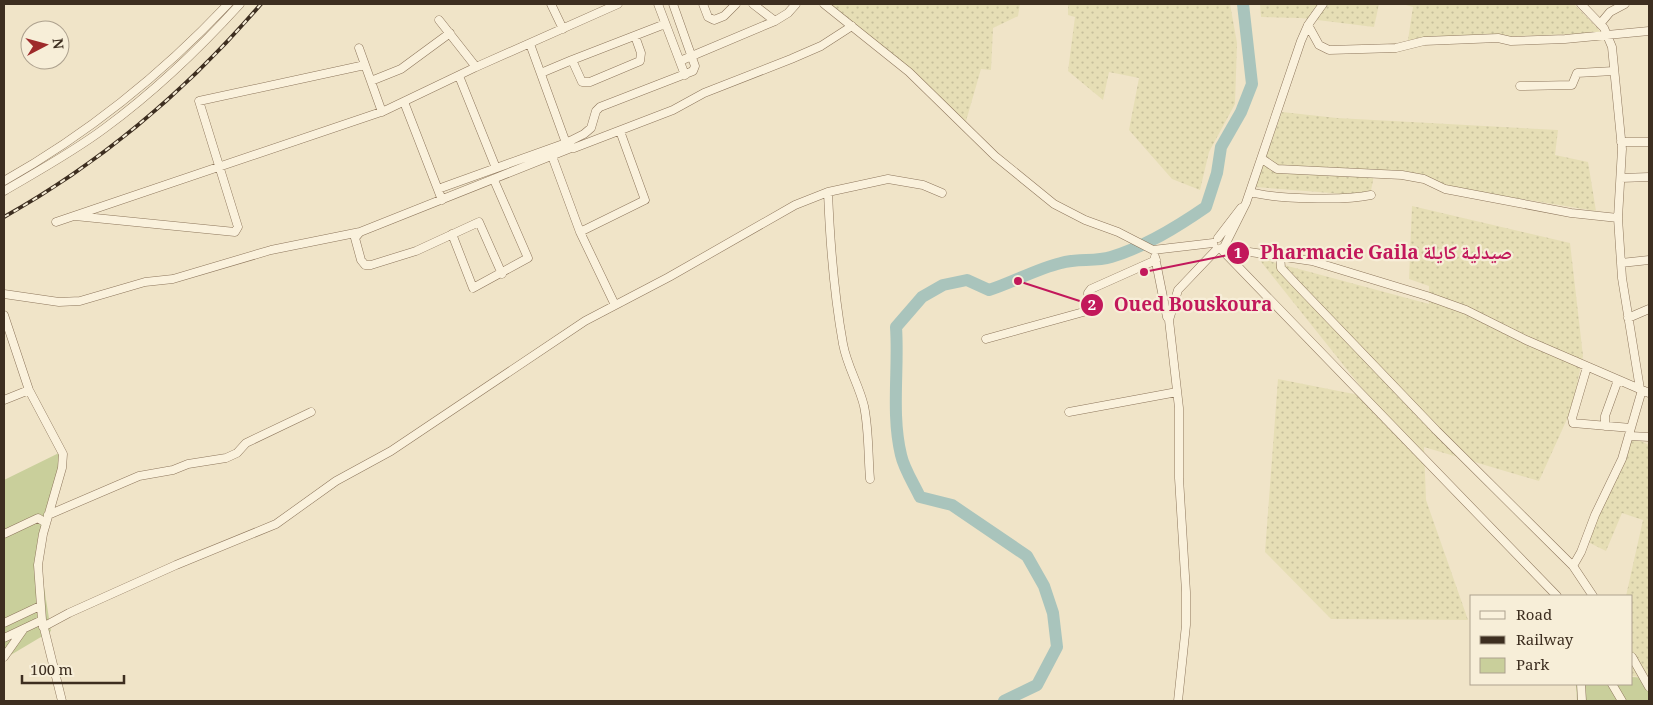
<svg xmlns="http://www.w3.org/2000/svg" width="1653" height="705" font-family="Georgia,'Noto Naskh Arabic',serif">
	<defs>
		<pattern id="farmland-dots" width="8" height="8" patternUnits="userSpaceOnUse" patternTransform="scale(1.25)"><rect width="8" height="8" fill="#e6deb5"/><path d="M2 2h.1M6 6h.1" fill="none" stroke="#c6bf9b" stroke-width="1.8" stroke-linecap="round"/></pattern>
	</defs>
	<rect width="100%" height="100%" fill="#f0e4c8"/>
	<path fill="url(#farmland-dots)" d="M 827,4 L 1020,4 L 1018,16 L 993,28 L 991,70 L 981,69 L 966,121 Z
		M 1068,4 L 1230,4 L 1237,43 L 1235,104 L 1209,152 L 1200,190 L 1172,179 L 1129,130 L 1139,78 L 1109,72 L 1103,100 L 1068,71 L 1075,17 L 1068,15 Z
		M 1260,4 L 1379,4 L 1374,27 L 1301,18 L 1261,17 Z
		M 1402,4 L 1574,4 L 1602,33 L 1408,40 L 1413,7 Z
		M 1282,112 L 1337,118 L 1558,130 L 1555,155 L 1588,162 L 1596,211 L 1374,175 L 1370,196 L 1255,187 Z
		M 1412,206 L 1570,243 L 1583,356 L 1572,408 L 1539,481 L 1424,447 L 1426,500 L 1468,620 L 1331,619 L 1265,552 L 1278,379 L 1369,397 L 1258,258 L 1429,304 L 1429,286 L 1409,279 Z
		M 1630,436 L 1649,445 L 1649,678 L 1632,676 L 1632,596 L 1626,596 L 1643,520 L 1622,513 L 1606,551 L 1588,542 Z"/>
	<path fill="#c9cf9b" d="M 63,451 L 40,562 L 51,631 L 4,659 L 4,480 Z
		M 1632,677 L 1649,678 L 1649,701 L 1577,701 L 1576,684 L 1632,684 Z"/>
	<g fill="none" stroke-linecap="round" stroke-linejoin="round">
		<path stroke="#a9c4bc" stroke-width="12" d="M 1004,701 L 1037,685 L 1057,647 L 1053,613 L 1044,586 L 1027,556 L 952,505 L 920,497 C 914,484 904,469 901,455 C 891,413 899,369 896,327 L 922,297 L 943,285 L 967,280 L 989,290 C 1014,282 1036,269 1061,263 C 1077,258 1095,262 1111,257 C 1145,247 1177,227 1206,207 L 1217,173 L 1221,147 L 1241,112 L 1252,84 L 1243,4"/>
		<g stroke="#8d765c" stroke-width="9">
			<path id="minor" d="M 551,4 L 563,29
				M 658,4 L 685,75
				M 703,4 L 708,17 L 714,20 L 724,16 L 736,4
				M 753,4 L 775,21
				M 824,4 L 909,72 L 995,156 L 1054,204 L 1085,220 L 1118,232 L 1153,250 L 1213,243
				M 1581,4 L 1604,28 L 1612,47 L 1622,149 L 1618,218 L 1622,278 L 1640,389
				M 439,20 L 476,67
				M 1600,24 L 1610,12 L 1625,4
				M 1308,25 L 1319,45 L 1329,50 L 1396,48 L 1424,41 L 1498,38 L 1511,41 L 1565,39 L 1649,31
				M 635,36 L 641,53 L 640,61 L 590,82 L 582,82 L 572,60 L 665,24
				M 530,44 L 566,143 L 569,147 L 574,148 L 673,110 L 704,93 L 791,59 L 821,46 L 852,26
				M 359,48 L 382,112
				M 680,61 L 775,21 L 788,13 L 796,4
				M 541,73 L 572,60
				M 459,76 L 496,168
				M 371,81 L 401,69 L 450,33
				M 1520,86 L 1572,85 L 1577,73 L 1614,71
				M 404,102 L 442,200
				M 1621,142 L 1649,142
				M 552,156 L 580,232 L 645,200 L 620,131
				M 1262,159 L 1277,169 L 1402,175 L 1424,179 L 1445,189 L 1571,213 L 1618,218
				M 1621,178 L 1649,177
				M 4,181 C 89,133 161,75 228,4
				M 438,189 L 566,143 L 584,134 L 591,128 L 596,111 L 600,107 L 693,71 L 695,66 L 673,4
				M 4,191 C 38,171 73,152 105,128 C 154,92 199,49 240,4
				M 828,192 C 830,243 834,294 843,344 C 847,366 859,385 864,406 C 869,430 868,455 870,479
				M 1250,192 C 1276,199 1344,201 1371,195
				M 75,216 L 235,232 L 238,227 L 199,101 L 365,65
				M 56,222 L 384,111 L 476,67 L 618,4
				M 580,232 L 615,305
				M 452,234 L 473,288 L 528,258 L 494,180
				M 1218,238 L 1241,208
				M 1225,245 L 1246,203 L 1301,41 L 1308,25 L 1323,4
				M 1222,248 L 1312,261 L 1427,296 L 1466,310 L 1526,340 L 1649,393
				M 1221,249 L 1557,596
				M 1280,255 L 1281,268 L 1297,285 L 1437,431 L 1573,566 L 1593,596
				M 1155,257 L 1167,317
				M 1621,263 L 1649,260
				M 502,274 L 479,222 L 416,251 L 371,265 L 365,265 L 361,260 L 355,238 L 360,232 L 571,148
				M 4,294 L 59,302 L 80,301 L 145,282 L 173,279 L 271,250 L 360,232
				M 4,315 L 29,390 L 63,454 L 62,468 L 43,534 L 38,565 L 42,620 L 62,701
				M 1628,318 L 1649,309
				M 986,339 L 1087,311 L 1089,306 L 1088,293 L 1091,289 L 1156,260
				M 1587,367 L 1572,418 L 1573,423 L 1631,428
				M 4,400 L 29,390
				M 1069,412 L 1177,392
				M 1605,426 L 1605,416 L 1618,380
				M 1630,436 L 1649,437
				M 48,515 L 139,476 L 173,470 L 188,464 L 226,458 L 237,453 L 246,443 L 311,412
				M 4,534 L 38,518 L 46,523
				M 1573,566 L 1581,552 L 1595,515 L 1622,459 L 1642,390
				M 4,623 L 40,606
				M 43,627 L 69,613 L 176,565 L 276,524 L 336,481 L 391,451 L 585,321 L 669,277 L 795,205 L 828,192 L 888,179 L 923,185 L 942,193
				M 4,638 L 42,620
				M 4,657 L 23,630
				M 1632,657 L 1649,687
				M 1581,684 L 1582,701
				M 1612,684 L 1622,701
				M 1178,701 L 1186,625 L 1186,592 L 1179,478 L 1179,408 L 1169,320 L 1178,290 L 1217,249"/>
		</g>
		<use href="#minor" stroke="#faf1dc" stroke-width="8"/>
		<g stroke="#3d2e20" stroke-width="4">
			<path id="rail" d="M 4,217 C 102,162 188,89 261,4"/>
		</g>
		<use href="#rail" stroke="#f7eed8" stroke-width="2" stroke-dasharray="5.5" stroke-linecap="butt"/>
	</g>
	<path fill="none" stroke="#c2185b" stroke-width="2" d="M1144 272L1238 253M1018 281L1092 305"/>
	<g fill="#c2185b" stroke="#f7eed8" stroke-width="2">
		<circle cx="1144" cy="272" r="5"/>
		<circle cx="1018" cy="281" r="5"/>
		<circle cx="1238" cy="253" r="12"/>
		<circle cx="1092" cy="305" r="12"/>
	</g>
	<g font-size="15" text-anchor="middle" font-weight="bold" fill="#fff">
		<text x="1238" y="258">1</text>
		<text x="1092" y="310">2</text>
	</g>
	<g font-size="19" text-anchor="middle" font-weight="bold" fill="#c2185b" stroke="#f7eed8" stroke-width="4.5" stroke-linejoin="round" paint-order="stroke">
		<text x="1386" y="259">Pharmacie Gaila صيدلية كايلة</text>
		<text x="1193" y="311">Oued Bouskoura</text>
	</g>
	<rect width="1653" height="705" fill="none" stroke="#3d2e20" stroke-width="10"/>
	<rect x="1470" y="595" width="162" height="90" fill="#f7eed8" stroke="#ada18e"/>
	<rect x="1480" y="611" width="25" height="8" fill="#faf1dc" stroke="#ada18e"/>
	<text x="1516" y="620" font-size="15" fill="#3d2e20">Road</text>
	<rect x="1480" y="636" width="25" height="8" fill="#3d2e20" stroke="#ada18e"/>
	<text x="1516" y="645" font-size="15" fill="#3d2e20">Railway</text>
	<rect x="1480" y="658" width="25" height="15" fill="#c9cf9b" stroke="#ada18e"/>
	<text x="1516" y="670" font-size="15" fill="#3d2e20">Park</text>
	<g transform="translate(45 45) rotate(84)"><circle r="24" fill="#f7eed8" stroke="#ada18e"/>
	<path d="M0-4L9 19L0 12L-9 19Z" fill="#9e2a2b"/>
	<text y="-8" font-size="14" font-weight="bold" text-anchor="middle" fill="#3d2e20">N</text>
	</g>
	<path d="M22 675v8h102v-8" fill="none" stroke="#3d2e20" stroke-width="2.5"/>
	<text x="30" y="675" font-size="15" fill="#3d2e20" stroke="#f7eed8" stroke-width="4" paint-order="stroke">100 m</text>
</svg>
